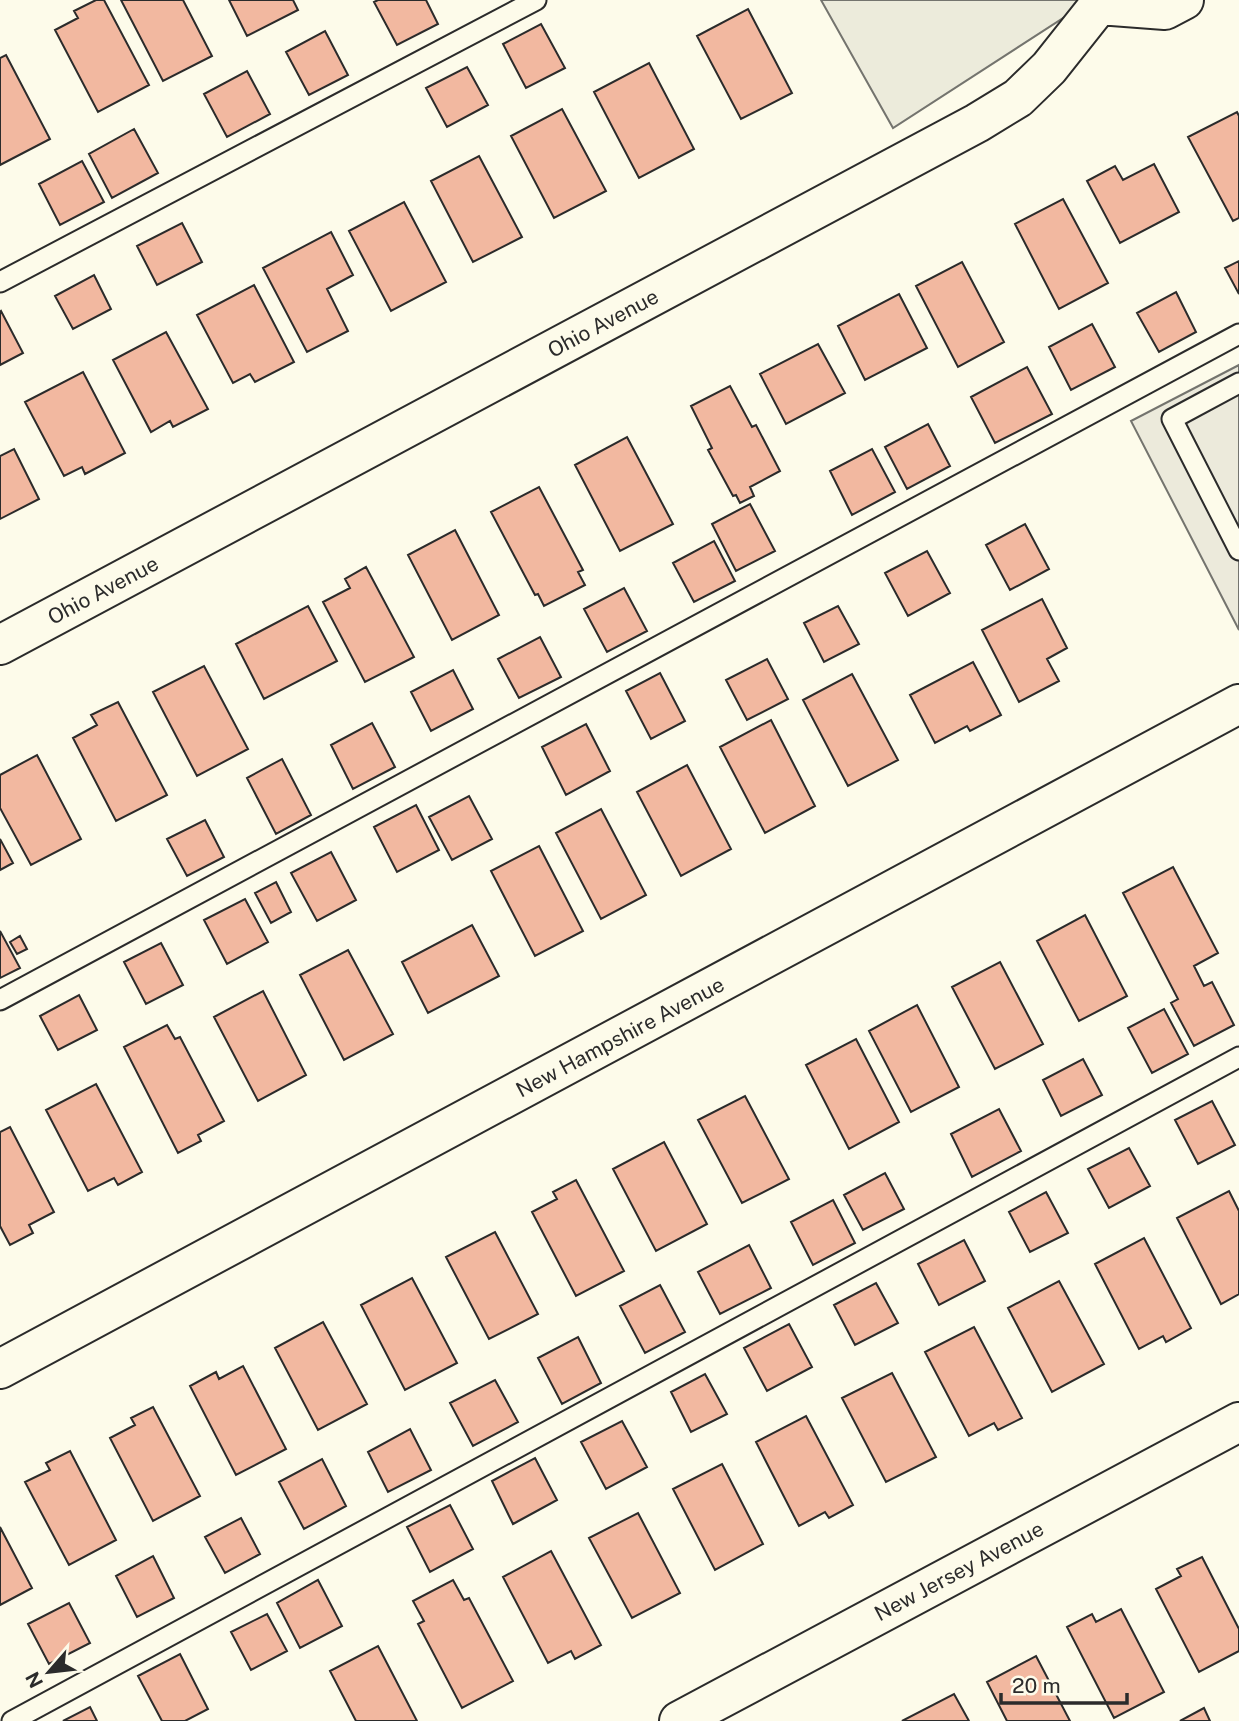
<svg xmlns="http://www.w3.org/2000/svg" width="1239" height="1721" font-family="'Public Sans',sans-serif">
	<rect width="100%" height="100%" fill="#fdfbea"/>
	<path fill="#ecebdb" stroke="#74746e" stroke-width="2" d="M 821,0 L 1091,0 L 893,128 Z"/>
	<path fill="#eceadb" stroke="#74746e" stroke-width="2" d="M 1239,365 L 1239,630 L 1131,421 Z"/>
	<path fill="#f2b8a0" stroke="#2b2b2b" stroke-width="2" d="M 96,0 L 104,0 L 149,85 L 98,112 L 55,30 L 78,18 L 74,11 Z
		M 121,0 L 183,0 L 212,56 L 163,81 Z
		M 229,0 L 293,0 L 298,10 L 247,36 Z
		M 378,0 L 426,0 L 438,24 L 397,45 L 374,2 Z
		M 748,9 L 792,93 L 741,119 L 697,36 Z
		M 541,24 L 565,68 L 526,88 L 503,44 Z
		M 325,31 L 348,75 L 309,95 L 286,52 Z
		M 6,55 L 50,139 L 0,165 L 0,58 Z
		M 649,63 L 694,149 L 639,178 L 594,92 Z
		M 467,67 L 488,105 L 447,127 L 426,88 Z
		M 247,71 L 270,114 L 227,137 L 204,94 Z
		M 562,109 L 606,191 L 554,218 L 511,136 Z
		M 1237,112 L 1239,116 L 1239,218 L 1233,221 L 1188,137 Z
		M 134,129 L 158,173 L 112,198 L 89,154 Z
		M 479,156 L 522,237 L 473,262 L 431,181 Z
		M 82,161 L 104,202 L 60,225 L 39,184 Z
		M 1154,164 L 1179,212 L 1120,243 L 1087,181 L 1115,166 L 1123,180 Z
		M 1063,199 L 1108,283 L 1059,309 L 1015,224 Z
		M 404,202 L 446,282 L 391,311 L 349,231 Z
		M 182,223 L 202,262 L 157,285 L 137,246 Z
		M 331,232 L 353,275 L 327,289 L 348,331 L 307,352 L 263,268 Z
		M 1239,261 L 1239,294 L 1225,268 Z
		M 962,262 L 1004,342 L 958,367 L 916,286 Z
		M 94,275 L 111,309 L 73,329 L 55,296 Z
		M 254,285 L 294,362 L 255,382 L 250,374 L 233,383 L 197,315 Z
		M 1176,292 L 1196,332 L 1159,352 L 1137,313 Z
		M 899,294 L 927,348 L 865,380 L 838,326 Z
		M 1,311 L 23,353 L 0,365 L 0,312 Z
		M 1092,324 L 1115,367 L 1071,390 L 1049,347 Z
		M 166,332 L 208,409 L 173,427 L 170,421 L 151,432 L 113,360 Z
		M 818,344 L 845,393 L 786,424 L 760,374 Z
		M 1027,367 L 1052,414 L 995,443 L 971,397 Z
		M 83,372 L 125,453 L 85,474 L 82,467 L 64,476 L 25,402 Z
		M 730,386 L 752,427 L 756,425 L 780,471 L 750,487 L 754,496 L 740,503 L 736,495 L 733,496 L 708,450 L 712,448 L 691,406 Z
		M 928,424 L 950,466 L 907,489 L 885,447 Z
		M 627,437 L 673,524 L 620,551 L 575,465 Z
		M 14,449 L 39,499 L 0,519 L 0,456 Z
		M 872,449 L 895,492 L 852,515 L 830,471 Z
		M 539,487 L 583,570 L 578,572 L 585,585 L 544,606 L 538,594 L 535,595 L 491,512 Z
		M 750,504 L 775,551 L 736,571 L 712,524 Z
		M 1025,524 L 1049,569 L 1010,590 L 986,545 Z
		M 455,530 L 499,615 L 452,640 L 408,555 Z
		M 714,541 L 735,581 L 694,602 L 673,563 Z
		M 927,551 L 950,593 L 908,616 L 885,573 Z
		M 366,567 L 414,657 L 365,682 L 323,602 L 350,588 L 345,579 Z
		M 624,588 L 647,631 L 607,652 L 584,609 Z
		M 1042,599 L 1067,648 L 1047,659 L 1059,681 L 1019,702 L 982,630 Z
		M 308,606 L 337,661 L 264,699 L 236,644 Z
		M 838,606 L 859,644 L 824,662 L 804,623 Z
		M 540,637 L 561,677 L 519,698 L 498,659 Z
		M 767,659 L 788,699 L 747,720 L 726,680 Z
		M 973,662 L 1001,715 L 970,731 L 967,726 L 935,743 L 910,695 Z
		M 204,666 L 248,749 L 197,776 L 153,692 Z
		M 453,670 L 473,709 L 431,731 L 411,692 Z
		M 660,673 L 685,721 L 651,739 L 626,691 Z
		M 852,674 L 898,760 L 848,786 L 803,700 Z
		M 118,702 L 167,795 L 116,821 L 73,738 L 97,725 L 91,715 Z
		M 771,720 L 815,806 L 765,833 L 720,747 Z
		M 372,723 L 395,767 L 353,789 L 331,745 Z
		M 586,724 L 610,771 L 566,795 L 542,747 Z
		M 37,755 L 81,839 L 31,865 L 0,808 L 0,775 Z
		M 282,759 L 311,815 L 276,834 L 247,778 Z
		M 687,765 L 731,849 L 681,876 L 637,792 Z
		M 469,796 L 492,839 L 452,860 L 429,817 Z
		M 416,805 L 439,850 L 397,872 L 374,827 Z
		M 601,809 L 646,895 L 601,919 L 556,833 Z
		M 205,820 L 224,857 L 187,876 L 167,839 Z
		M 0,839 L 13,863 L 0,870 Z
		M 539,846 L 583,931 L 535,956 L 491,871 Z
		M 331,852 L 356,900 L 317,921 L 291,873 Z
		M 1173,867 L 1218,953 L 1194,966 L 1204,986 L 1212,982 L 1234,1025 L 1194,1046 L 1171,1003 L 1178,999 L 1123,893 Z
		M 276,882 L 291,912 L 271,923 L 255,893 Z
		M 245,899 L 268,942 L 227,964 L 204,920 Z
		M 1085,915 L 1127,996 L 1079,1021 L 1037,941 Z
		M 472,925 L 499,976 L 428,1013 L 402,962 Z
		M 0,931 L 20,968 L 0,978 Z
		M 20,936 L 27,949 L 17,954 L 10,942 Z
		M 161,943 L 183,985 L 146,1004 L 124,962 Z
		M 348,950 L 393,1034 L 344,1060 L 300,975 Z
		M 1000,962 L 1043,1044 L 995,1069 L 952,987 Z
		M 263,991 L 306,1075 L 258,1101 L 214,1017 Z
		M 79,995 L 97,1030 L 58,1050 L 40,1016 Z
		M 917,1005 L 959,1087 L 911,1112 L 869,1031 Z
		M 1164,1009 L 1188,1054 L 1152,1073 L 1128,1028 Z
		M 167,1025 L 175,1039 L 180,1037 L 224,1121 L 198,1135 L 201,1141 L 178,1153 L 124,1047 Z
		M 856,1039 L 899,1122 L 849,1149 L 806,1065 Z
		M 1083,1059 L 1102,1095 L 1061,1116 L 1043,1080 Z
		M 96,1084 L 142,1172 L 118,1185 L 114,1178 L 88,1191 L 46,1110 Z
		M 745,1096 L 789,1179 L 742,1203 L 698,1120 Z
		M 1212,1101 L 1235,1145 L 1198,1164 L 1175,1120 Z
		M 999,1109 L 1021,1151 L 972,1177 L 951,1134 Z
		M 10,1127 L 54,1212 L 29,1225 L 33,1233 L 10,1245 L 0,1226 L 0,1132 Z
		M 664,1142 L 707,1224 L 656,1251 L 613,1169 Z
		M 1129,1148 L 1150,1186 L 1109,1208 L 1088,1169 Z
		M 885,1173 L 904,1209 L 863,1230 L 844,1195 Z
		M 576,1180 L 624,1271 L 576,1296 L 532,1212 L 557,1199 L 553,1192 Z
		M 1229,1191 L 1239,1211 L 1239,1294 L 1221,1304 L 1177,1218 Z
		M 1046,1192 L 1068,1233 L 1030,1252 L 1009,1212 Z
		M 833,1200 L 855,1243 L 813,1265 L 791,1222 Z
		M 495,1232 L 538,1314 L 489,1339 L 446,1257 Z
		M 1144,1238 L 1191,1328 L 1166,1342 L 1163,1336 L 1139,1349 L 1095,1264 Z
		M 964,1240 L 985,1281 L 939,1305 L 918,1264 Z
		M 749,1245 L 771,1288 L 720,1314 L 698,1272 Z
		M 412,1278 L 457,1363 L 405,1390 L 361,1305 Z
		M 1059,1281 L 1104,1364 L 1052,1392 L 1008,1308 Z
		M 876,1283 L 898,1323 L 855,1345 L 834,1305 Z
		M 660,1285 L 685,1332 L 645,1353 L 620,1306 Z
		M 323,1322 L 367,1404 L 318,1430 L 275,1348 Z
		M 789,1324 L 812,1367 L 767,1391 L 744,1348 Z
		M 974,1327 L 1022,1418 L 998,1430 L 994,1423 L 969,1436 L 925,1352 Z
		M 578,1337 L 601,1383 L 562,1404 L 538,1358 Z
		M 243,1366 L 286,1449 L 236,1475 L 190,1386 L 216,1372 L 219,1379 Z
		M 892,1373 L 936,1457 L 886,1482 L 842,1398 Z
		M 705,1374 L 727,1414 L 691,1432 L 671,1392 Z
		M 495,1380 L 518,1422 L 473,1446 L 450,1403 Z
		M 153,1407 L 200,1496 L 153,1521 L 110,1438 L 135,1425 L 131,1418 Z
		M 806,1416 L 853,1505 L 829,1518 L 825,1512 L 799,1526 L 756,1442 Z
		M 622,1421 L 647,1467 L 606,1489 L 581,1442 Z
		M 410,1429 L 431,1470 L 388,1492 L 368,1452 Z
		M 70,1451 L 116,1540 L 69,1565 L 25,1482 L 50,1470 L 46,1463 Z
		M 535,1458 L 557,1500 L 513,1524 L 492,1481 Z
		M 322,1459 L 346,1506 L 304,1529 L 279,1482 Z
		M 722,1464 L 763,1544 L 715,1570 L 673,1489 Z
		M 450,1505 L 473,1549 L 430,1572 L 407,1527 Z
		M 638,1513 L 680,1593 L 632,1618 L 589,1538 Z
		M 241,1518 L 260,1554 L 225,1573 L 205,1537 Z
		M 0,1527 L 32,1588 L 0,1605 Z
		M 551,1551 L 601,1645 L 575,1659 L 571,1651 L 548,1663 L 503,1577 Z
		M 153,1556 L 174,1598 L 137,1617 L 116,1576 Z
		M 1202,1557 L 1239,1629 L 1239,1651 L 1199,1672 L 1156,1589 L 1181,1576 L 1177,1569 Z
		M 318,1580 L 342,1626 L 300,1648 L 277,1603 Z
		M 453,1580 L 464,1600 L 469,1598 L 513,1681 L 462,1708 L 418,1624 L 424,1621 L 413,1601 Z
		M 69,1603 L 90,1643 L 49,1664 L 28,1624 Z
		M 1121,1609 L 1164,1692 L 1114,1718 L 1067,1627 L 1092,1614 L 1096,1622 Z
		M 267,1614 L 287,1651 L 251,1670 L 231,1632 Z
		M 378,1646 L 417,1721 L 356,1721 L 330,1671 Z
		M 180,1654 L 208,1709 L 185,1721 L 162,1721 L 138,1676 Z
		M 1036,1656 L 1070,1721 L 1007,1721 L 987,1682 Z
		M 954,1694 L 969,1721 L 902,1721 Z
		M 90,1707 L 97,1721 L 63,1721 Z
		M 1204,1708 L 1210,1721 L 1180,1721 Z"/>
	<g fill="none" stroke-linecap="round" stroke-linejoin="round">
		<g stroke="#2b2b2b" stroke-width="23">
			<path id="lane" d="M 0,282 L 536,0
				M 1239,383 L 1172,419 L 1239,550
				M 0,1000 L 1239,334
				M 12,1721 L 1239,1057"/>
		</g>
		<g stroke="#2b2b2b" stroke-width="42">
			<path id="street" d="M 0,645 L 977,123 L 1018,98 L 1049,68 L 1099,5 L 1165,10 L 1184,0
				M 0,1369 L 1239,704
				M 679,1721 L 1239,1422"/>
		</g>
		<use href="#lane" stroke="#fdfbea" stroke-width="19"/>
		<use href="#street" stroke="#fdfbea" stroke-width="38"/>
	</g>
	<g text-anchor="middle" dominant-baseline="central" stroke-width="5" stroke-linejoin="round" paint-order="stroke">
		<g font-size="21" fill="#2b2b2b" stroke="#fdfbea">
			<text transform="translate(603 323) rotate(-28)">Ohio Avenue</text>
			<text transform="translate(103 590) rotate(-28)">Ohio Avenue</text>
			<text transform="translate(620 1037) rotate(-28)">New Hampshire Avenue</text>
			<text transform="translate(959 1571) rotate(-28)">New Jersey Avenue</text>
		</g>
	</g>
	<g transform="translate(49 1672) rotate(242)" stroke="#fdfbea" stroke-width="5" paint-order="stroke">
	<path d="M0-5L12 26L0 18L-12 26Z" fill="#2b2b2b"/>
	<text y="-10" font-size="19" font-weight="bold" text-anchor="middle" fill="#2b2b2b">N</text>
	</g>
	<path d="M1001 1693v10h126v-10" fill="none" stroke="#2b2b2b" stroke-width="3.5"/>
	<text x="1012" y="1693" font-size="21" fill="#2b2b2b" stroke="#fdfbea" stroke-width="5" paint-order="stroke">20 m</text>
</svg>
